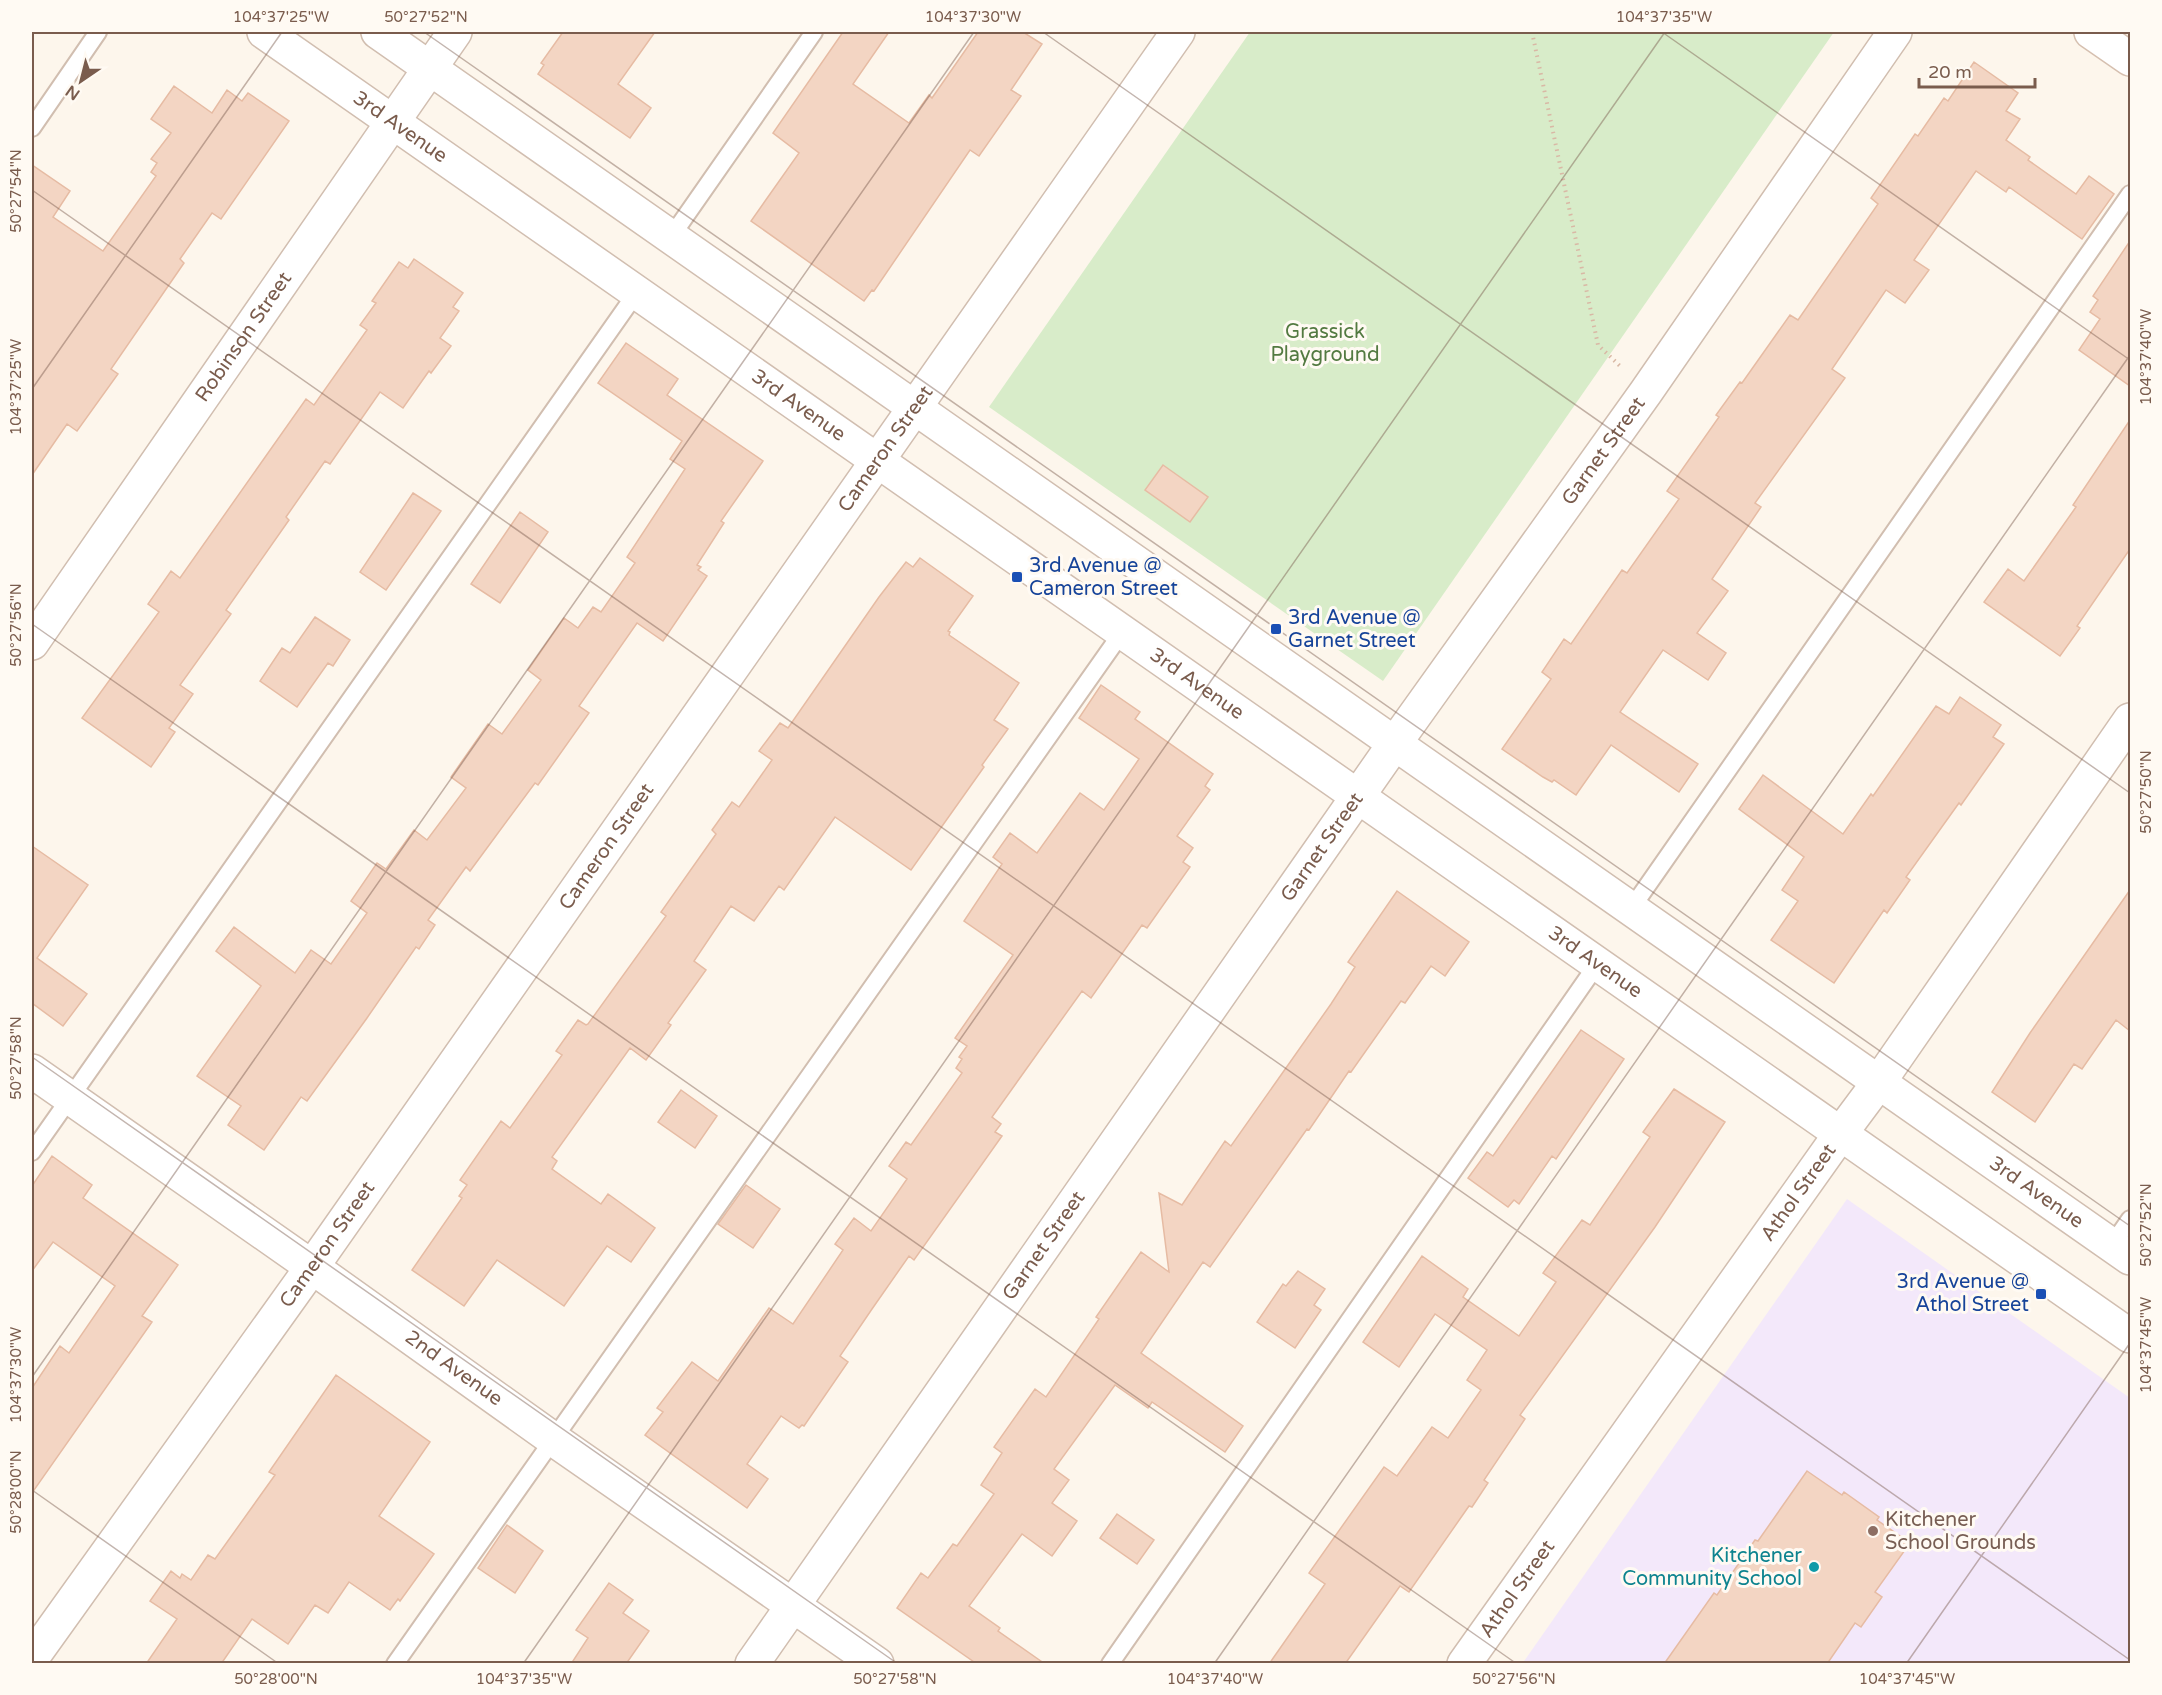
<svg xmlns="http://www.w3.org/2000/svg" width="2162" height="1695" font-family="'Varela Round',sans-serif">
	<rect width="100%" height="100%" fill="#fdf6ec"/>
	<path fill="#f3e8fa" d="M 1847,1199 L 2130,1398 L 2130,1663 L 1522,1664 Z"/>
	<path fill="#d8ecc9" d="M 1250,32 L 1834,32 L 1383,681 L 989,407 Z"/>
	<path fill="#f3d5c3" stroke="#e6bba3" stroke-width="1.5" d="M 563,32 L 655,32 L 618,84 L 651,108 L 630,138 L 538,74 L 544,65 L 541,63 Z
		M 843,32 L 889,32 L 853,84 L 909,123 L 929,95 L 932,98 L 978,32 L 1023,32 L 1042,44 L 1011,90 L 1021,96 L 979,156 L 970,150 L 874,291 L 872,290 L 864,301 L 751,221 L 799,153 L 773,133 Z
		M 1974,62 L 2018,93 L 2006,111 L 2020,119 L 2006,140 L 2030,157 L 2028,160 L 2076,194 L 2089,176 L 2114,194 L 2082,239 L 2009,187 L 2006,192 L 1976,171 L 1914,260 L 1929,270 L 1905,303 L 1886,290 L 1832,369 L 1845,378 L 1755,503 L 1761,507 L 1712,579 L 1728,591 L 1697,633 L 1726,653 L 1708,680 L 1663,650 L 1620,712 L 1698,764 L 1679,792 L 1611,745 L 1576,795 L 1554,780 L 1552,782 L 1543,777 L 1502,749 L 1551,679 L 1542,672 L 1564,639 L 1571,644 L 1622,570 L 1627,573 L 1679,499 L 1667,491 L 1719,417 L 1716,415 L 1740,382 L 1742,383 L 1790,315 L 1798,320 L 1878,204 L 1871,198 L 1915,134 L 1918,136 L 1944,98 L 1948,101 Z
		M 174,86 L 212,113 L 227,90 L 242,101 L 248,93 L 289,121 L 221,219 L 212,213 L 180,259 L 184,263 L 111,369 L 118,374 L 77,431 L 67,424 L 32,475 L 32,165 L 70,191 L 53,217 L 103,251 L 156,176 L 151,172 L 157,163 L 151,159 L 171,133 L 151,119 Z
		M 2130,241 L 2130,386 L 2079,350 L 2100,319 L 2090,312 L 2098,300 L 2093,296 Z
		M 414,259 L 463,293 L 453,307 L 459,311 L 440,338 L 451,346 L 431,373 L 429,371 L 403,408 L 380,392 L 330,464 L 325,461 L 286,517 L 289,520 L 226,610 L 231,614 L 180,685 L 193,694 L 169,728 L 175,732 L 151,767 L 82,718 L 159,612 L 148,604 L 171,571 L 180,578 L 306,399 L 314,405 L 367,330 L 360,325 L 376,303 L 372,301 L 399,262 L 408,268 Z
		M 626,343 L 678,379 L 667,395 L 763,461 L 721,521 L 724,523 L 697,565 L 701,567 L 698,570 L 707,576 L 663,641 L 637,623 L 579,706 L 589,713 L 538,785 L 535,783 L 470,871 L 466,867 L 428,920 L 435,925 L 419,949 L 416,947 L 367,1018 L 307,1101 L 301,1097 L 264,1150 L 228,1125 L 241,1106 L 197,1076 L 261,986 L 216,951 L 234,927 L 295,973 L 311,950 L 331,964 L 367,913 L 351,901 L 377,863 L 386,869 L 414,830 L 427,840 L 466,788 L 451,777 L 488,724 L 502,734 L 541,680 L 528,670 L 564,618 L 578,628 L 593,607 L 601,612 L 635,563 L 627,557 L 685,469 L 670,459 L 682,441 L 598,383 Z
		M 2130,420 L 2130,549 L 2077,626 L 2080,628 L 2060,656 L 1984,602 L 2008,569 L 2024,581 L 2076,507 L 2073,505 Z
		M 1163,465 L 1208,497 L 1190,522 L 1145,490 Z
		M 413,493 L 441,511 L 386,590 L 360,572 Z
		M 520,512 L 548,532 L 500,603 L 471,584 Z
		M 920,558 L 973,596 L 948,631 L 950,632 L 949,635 L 1019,683 L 994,720 L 1008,729 L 982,765 L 984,767 L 911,870 L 835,817 L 784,890 L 779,886 L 754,921 L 731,906 L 694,961 L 706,970 L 668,1023 L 671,1025 L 646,1060 L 630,1048 L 552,1157 L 557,1161 L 552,1169 L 601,1204 L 608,1194 L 655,1228 L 631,1262 L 607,1246 L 564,1306 L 497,1260 L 464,1306 L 412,1270 L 462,1198 L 459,1196 L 467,1185 L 460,1180 L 501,1121 L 510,1128 L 562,1055 L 556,1051 L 578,1020 L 586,1025 L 588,1024 L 666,916 L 661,912 L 716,834 L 712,830 L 732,802 L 739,807 L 772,760 L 759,751 L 780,723 L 788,728 L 879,597 L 906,562 L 913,567 Z
		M 315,617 L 350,640 L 333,666 L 328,663 L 297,707 L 260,681 L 282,648 L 290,653 Z
		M 1101,685 L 1140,712 L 1135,719 L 1213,774 L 1205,786 L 1210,790 L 1177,836 L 1193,848 L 1183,862 L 1190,867 L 1147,928 L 1142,925 L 1091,998 L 1082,991 L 992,1117 L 1001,1124 L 995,1132 L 1002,1136 L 914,1260 L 909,1256 L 872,1309 L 840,1356 L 848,1362 L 804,1426 L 802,1425 L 799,1428 L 781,1416 L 747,1464 L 768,1479 L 747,1508 L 645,1435 L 663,1412 L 657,1408 L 692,1362 L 718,1381 L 769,1308 L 793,1324 L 843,1250 L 835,1244 L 854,1218 L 871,1231 L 907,1179 L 889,1166 L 906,1142 L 911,1145 L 962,1073 L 956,1068 L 962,1059 L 959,1057 L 967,1046 L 955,1038 L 1013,955 L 964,921 L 1002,864 L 993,857 L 1010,833 L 1037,853 L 1080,793 L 1104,810 L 1139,759 L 1079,718 Z
		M 1960,697 L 2001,725 L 1993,737 L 2004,744 L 1961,805 L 1959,803 L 1906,877 L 1910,880 L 1887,913 L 1884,910 L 1834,983 L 1771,940 L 1798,901 L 1782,890 L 1804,857 L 1739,809 L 1763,775 L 1843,834 L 1871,794 L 1873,796 L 1936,706 L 1949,714 Z
		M 32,846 L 88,885 L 37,958 L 87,994 L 63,1026 L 32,1003 Z
		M 2130,890 L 2130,1031 L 2116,1020 L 2082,1069 L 2074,1064 L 2035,1122 L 1992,1092 L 2030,1033 Z
		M 1397,891 L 1469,942 L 1445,976 L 1431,966 L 1405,1003 L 1401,1001 L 1351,1072 L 1349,1071 L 1309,1130 L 1307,1129 L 1210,1267 L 1203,1262 L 1141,1353 L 1243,1426 L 1225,1452 L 1152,1402 L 1148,1408 L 1115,1385 L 1054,1469 L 1069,1480 L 1052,1503 L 1077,1521 L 1052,1556 L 1022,1534 L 969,1606 L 1000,1628 L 998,1631 L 1045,1664 L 977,1664 L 897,1608 L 921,1573 L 928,1578 L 953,1544 L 957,1546 L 994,1494 L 981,1485 L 1002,1453 L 994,1447 L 1035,1389 L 1046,1397 L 1099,1319 L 1096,1317 L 1141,1252 L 1169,1272 L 1159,1193 L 1182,1205 L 1225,1141 L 1231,1146 L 1331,1004 L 1355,967 L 1348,962 Z
		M 1581,1030 L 1624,1059 L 1556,1159 L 1552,1156 L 1519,1204 L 1514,1200 L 1508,1207 L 1468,1178 L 1487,1152 L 1493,1156 Z
		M 1674,1089 L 1725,1122 L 1655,1227 L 1520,1415 L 1525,1419 L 1484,1480 L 1488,1483 L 1472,1507 L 1469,1506 L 1409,1592 L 1400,1586 L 1345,1664 L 1269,1664 L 1325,1584 L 1309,1573 L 1384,1467 L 1397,1476 L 1432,1427 L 1448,1438 L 1481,1390 L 1467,1380 L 1487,1350 L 1435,1314 L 1399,1367 L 1363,1342 L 1422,1256 L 1468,1289 L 1463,1297 L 1519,1336 L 1556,1282 L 1543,1273 L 1582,1220 L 1590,1225 L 1650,1137 L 1643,1132 Z
		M 681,1090 L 717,1116 L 695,1148 L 658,1122 Z
		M 52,1156 L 92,1185 L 83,1198 L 178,1265 L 142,1316 L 152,1322 L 32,1493 L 32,1388 L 60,1346 L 69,1353 L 115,1286 L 53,1242 L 32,1271 L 32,1186 Z
		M 746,1185 L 780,1209 L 753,1248 L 718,1224 Z
		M 1298,1271 L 1325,1289 L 1314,1305 L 1321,1310 L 1295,1348 L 1257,1322 L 1283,1284 L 1286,1286 Z
		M 336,1375 L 430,1442 L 379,1516 L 434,1554 L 400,1601 L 398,1599 L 390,1610 L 349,1582 L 328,1613 L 315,1605 L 288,1644 L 252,1619 L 221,1664 L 146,1664 L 177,1619 L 150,1601 L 171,1571 L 180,1578 L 182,1574 L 191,1580 L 208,1555 L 215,1559 L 275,1475 L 269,1472 Z
		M 1807,1471 L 1842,1495 L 1844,1492 L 1879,1517 L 1877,1520 L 1910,1543 L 1875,1592 L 1882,1597 L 1861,1627 L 1855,1623 L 1827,1664 L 1664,1664 L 1714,1593 L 1717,1595 L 1755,1540 L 1758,1541 Z
		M 1117,1514 L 1154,1540 L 1137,1564 L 1100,1538 Z
		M 507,1525 L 543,1551 L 515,1593 L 478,1568 Z
		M 609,1583 L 633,1600 L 623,1613 L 649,1631 L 626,1664 L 571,1664 L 588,1638 L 576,1630 Z"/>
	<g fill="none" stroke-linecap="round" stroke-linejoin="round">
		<g stroke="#d1beb0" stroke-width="20">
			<path id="lane" d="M 32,128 L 98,32
				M 671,237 L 814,32
				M 1631,909 L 2130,194
				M 32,1152 L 637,292
				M 2112,1245 L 2130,1219
				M 395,1664 L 1123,631
				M 1110,1664 L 1598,963"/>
		</g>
		<g stroke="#d1beb0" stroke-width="36">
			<g id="street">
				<path id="s1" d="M 264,32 L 2130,1336"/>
				<path id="s2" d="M 378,32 L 2130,1258"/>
				<path id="s3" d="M 32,643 L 455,32"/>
				<path id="s4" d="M 32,1071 L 312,1267 L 553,1439 L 877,1664"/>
				<path id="s5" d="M 32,1658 L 312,1267 L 1178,32"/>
				<path id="s6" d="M 752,1664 L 1395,743 L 1646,392 L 1895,32"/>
				<path id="s7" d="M 1464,1664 L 1841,1133 L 1879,1082 L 2130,720"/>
			</g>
		</g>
		<g stroke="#d6c0b0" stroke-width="36">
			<path id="secondary" d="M 2091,32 L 2130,59"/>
		</g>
		<path stroke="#d9b8a5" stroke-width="4" stroke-dasharray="1.5 4.5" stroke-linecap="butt" d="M 1532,32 L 1598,345 L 1620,366"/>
		<use href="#lane" stroke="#fff" stroke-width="16"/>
		<use href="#street" stroke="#fff" stroke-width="33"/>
		<use href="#secondary" stroke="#fff" stroke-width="33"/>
	</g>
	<path fill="none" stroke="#7a5c4d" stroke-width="1.5" stroke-opacity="0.45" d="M 424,32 L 2130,1226M 1043,32 L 2130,793M 1662,32 L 2130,360M 32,190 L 2130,1660M 32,389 L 282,32M 32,624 L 1517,1664M 32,1057 L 898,1664M 32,1377 L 974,32M 32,1490 L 279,1664M 523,1664 L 1665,32M 1214,1664 L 2130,355M 1906,1664 L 2130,1343"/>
	<g fill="#1a4fb4" stroke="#fffaf3" stroke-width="2">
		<rect x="1011" y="571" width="12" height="12" rx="3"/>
		<rect x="1270" y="623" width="12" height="12" rx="3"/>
		<rect x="2035" y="1288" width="12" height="12" rx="3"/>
	</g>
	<circle fill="#8d6e63" stroke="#fffaf3" stroke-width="2" cx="1873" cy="1531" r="6"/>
	<circle fill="#0f9aa8" stroke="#fffaf3" stroke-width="2" cx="1814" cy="1567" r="6"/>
	<g text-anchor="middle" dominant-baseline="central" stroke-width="6" stroke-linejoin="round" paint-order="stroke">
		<g font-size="20" fill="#7a5c4d" stroke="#fffaf3">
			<text stroke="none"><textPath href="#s1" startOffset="166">3rd Avenue</textPath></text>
			<text stroke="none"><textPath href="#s3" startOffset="372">Robinson Street</textPath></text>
			<text stroke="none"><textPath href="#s1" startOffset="652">3rd Avenue</textPath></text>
			<text stroke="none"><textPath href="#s5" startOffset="1480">Cameron Street</textPath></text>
			<text stroke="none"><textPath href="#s6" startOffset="1482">Garnet Street</textPath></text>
			<text stroke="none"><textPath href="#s1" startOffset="1138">3rd Avenue</textPath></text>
			<text stroke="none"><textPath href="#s5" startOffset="994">Cameron Street</textPath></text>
			<text stroke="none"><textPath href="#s6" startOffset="996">Garnet Street</textPath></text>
			<text stroke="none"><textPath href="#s1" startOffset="1624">3rd Avenue</textPath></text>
			<text stroke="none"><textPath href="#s2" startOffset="2024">3rd Avenue</textPath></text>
			<text stroke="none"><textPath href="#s7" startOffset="578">Athol Street</textPath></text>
			<text stroke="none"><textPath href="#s5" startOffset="508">Cameron Street</textPath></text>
			<text stroke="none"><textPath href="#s6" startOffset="510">Garnet Street</textPath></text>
			<text stroke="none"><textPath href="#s4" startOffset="516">2nd Avenue</textPath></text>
			<text stroke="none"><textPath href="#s7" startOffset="92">Athol Street</textPath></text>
		</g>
		<g font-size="20" fill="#537a41" stroke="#fffaf3">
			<text x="1325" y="332">Grassick<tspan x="1325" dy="23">Playground</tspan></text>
		</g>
		<g font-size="20" fill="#164399" stroke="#fffaf3" text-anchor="start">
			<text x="1029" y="566">3rd Avenue @<tspan x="1029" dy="23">Cameron Street</tspan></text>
			<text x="1288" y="618">3rd Avenue @<tspan x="1288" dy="23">Garnet Street</tspan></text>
			<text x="2029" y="1282" text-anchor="end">3rd Avenue @<tspan x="2029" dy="23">Athol Street</tspan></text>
		</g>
		<g font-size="20" fill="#785e54" stroke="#fffaf3" text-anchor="start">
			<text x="1885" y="1520">Kitchener<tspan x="1885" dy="23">School Grounds</tspan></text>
		</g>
		<g font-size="20" fill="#0d838f" stroke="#fffaf3" text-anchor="end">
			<text x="1802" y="1556">Kitchener<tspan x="1802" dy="23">Community School</tspan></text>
		</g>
	</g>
	<rect width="2162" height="1695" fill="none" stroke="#fffaf3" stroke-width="66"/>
	<g transform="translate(81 81) rotate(215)" stroke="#fffaf3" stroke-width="4.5" paint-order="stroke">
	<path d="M0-4.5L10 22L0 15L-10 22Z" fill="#7a5c4d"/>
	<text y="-9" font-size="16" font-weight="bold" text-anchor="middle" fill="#7a5c4d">N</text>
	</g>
	<path d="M1919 78v9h116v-9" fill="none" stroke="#7a5c4d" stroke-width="3"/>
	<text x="1928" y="78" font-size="18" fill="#7a5c4d" stroke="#fffaf3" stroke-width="4.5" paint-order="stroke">20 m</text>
	<rect x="33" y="33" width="2096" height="1629" fill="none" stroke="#7a5c4d" stroke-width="2"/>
	<g font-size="15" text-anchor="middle" fill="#7a5c4d">
		<text x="281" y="22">104°37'25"W</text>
		<text x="426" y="22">50°27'52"N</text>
		<text x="973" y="22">104°37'30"W</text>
		<text x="1664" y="22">104°37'35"W</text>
		<text transform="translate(16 191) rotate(-90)" y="5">50°27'54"N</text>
		<text transform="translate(2146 357) rotate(-90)" y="5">104°37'40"W</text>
		<text transform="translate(16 387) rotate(-90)" y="5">104°37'25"W</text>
		<text transform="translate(16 625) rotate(-90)" y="5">50°27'56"N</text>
		<text transform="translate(2146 792) rotate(-90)" y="5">50°27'50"N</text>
		<text transform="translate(16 1058) rotate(-90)" y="5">50°27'58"N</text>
		<text transform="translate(2146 1225) rotate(-90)" y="5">50°27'52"N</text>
		<text transform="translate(2146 1345) rotate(-90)" y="5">104°37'45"W</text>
		<text transform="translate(16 1375) rotate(-90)" y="5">104°37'30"W</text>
		<text transform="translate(16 1492) rotate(-90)" y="5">50°28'00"N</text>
		<text x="276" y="1684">50°28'00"N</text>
		<text x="524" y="1684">104°37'35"W</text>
		<text x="895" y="1684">50°27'58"N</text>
		<text x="1215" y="1684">104°37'40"W</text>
		<text x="1514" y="1684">50°27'56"N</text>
		<text x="1907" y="1684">104°37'45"W</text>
	</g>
</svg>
